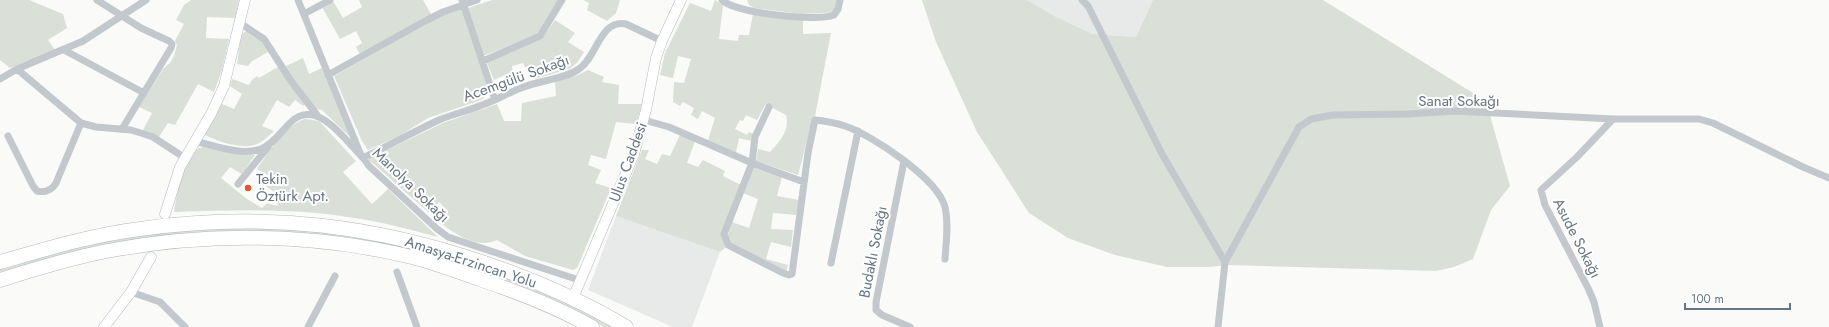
<svg xmlns="http://www.w3.org/2000/svg" width="1829" height="327" font-family="Jost,sans-serif">
	<rect width="100%" height="100%" fill="#fafaf8"/>
	<path fill="#e8e9e9" d="M 1027,0 L 1153,0 L 1136,37 L 1093,34 L 1056,17 Z
		M 616,216 L 720,252 L 692,327 L 673,327 L 588,290 Z"/>
	<path fill="#dadfd7" d="M 0,0 L 29,0 L 63,14 L 67,28 L 48,40 L 55,50 L 10,68 L 0,60 Z
		M 191,0 L 239,0 L 235,18 L 207,17 L 206,38 L 229,39 L 222,70 L 214,92 L 198,84 L 175,125 L 168,123 L 159,137 L 143,130 L 152,113 L 139,107 L 163,69 L 170,63 L 174,56 L 177,45 L 175,41 L 184,24 L 176,20 L 184,5 Z
		M 359,0 L 423,0 L 431,14 L 361,56 L 356,47 L 362,43 L 356,31 L 340,39 L 322,7 L 333,1 L 343,18 L 362,7 Z
		M 492,0 L 559,0 L 538,34 L 483,56 L 468,8 Z
		M 583,0 L 620,0 L 616,13 L 607,21 L 587,10 L 589,3 Z
		M 715,0 L 723,5 L 719,39 L 738,41 L 739,35 L 749,35 L 753,14 L 803,19 L 803,34 L 831,33 L 815,116 L 813,118 L 798,175 L 756,161 L 758,149 L 770,152 C 780,141 790,131 786,115 L 767,105 L 765,105 L 757,120 L 746,115 L 743,121 L 740,120 L 735,129 L 747,135 L 749,132 L 754,134 L 751,141 L 739,138 L 736,153 L 708,140 L 715,118 L 702,111 L 698,119 L 691,115 L 694,108 L 683,102 L 680,106 L 673,102 L 674,82 L 684,83 L 691,59 L 678,56 L 673,78 L 660,75 L 665,53 L 690,3 L 711,11 Z
		M 747,0 L 843,0 L 840,12 L 801,14 L 754,8 L 749,5 Z
		M 922,0 L 1027,0 L 1056,17 L 1093,34 L 1136,37 L 1153,0 L 1323,0 L 1486,101 L 1510,186 L 1491,210 L 1473,259 L 1454,267 L 1436,271 L 1229,265 L 1208,267 L 1167,267 L 1115,255 L 1068,238 L 1029,213 L 977,132 L 936,42 Z
		M 463,8 L 489,94 L 481,100 L 428,118 L 399,136 L 368,150 L 362,141 L 334,76 L 439,17 Z
		M 555,20 L 575,33 L 568,42 L 584,52 L 577,63 L 569,69 L 535,79 L 530,67 L 525,67 L 523,63 L 512,66 L 513,71 L 494,80 L 487,63 L 543,37 Z
		M 247,30 L 260,39 L 268,52 L 252,61 L 248,66 L 237,64 L 241,35 Z
		M 303,58 L 309,74 L 322,68 L 350,137 L 322,110 L 316,109 L 284,67 Z
		M 278,67 L 306,104 L 303,106 L 295,100 L 289,107 L 277,100 L 262,126 L 274,131 C 269,135 265,140 259,143 C 245,151 219,142 205,135 L 222,104 L 234,109 L 242,94 L 230,86 L 232,79 L 249,85 L 252,80 L 257,76 L 259,78 Z
		M 588,70 L 604,77 L 602,82 L 619,85 L 618,104 L 642,104 L 636,124 L 616,122 L 606,159 L 591,155 L 588,165 L 601,170 L 595,183 L 611,188 L 577,268 L 573,270 L 525,256 L 497,240 C 477,250 453,233 437,220 L 447,210 L 439,202 L 429,213 L 368,159 L 443,123 L 497,104 L 504,121 L 521,121 L 522,103 L 556,96 L 555,81 L 578,75 Z
		M 305,119 L 319,121 L 356,161 L 343,172 L 372,204 L 388,189 L 438,237 C 408,229 379,221 348,217 C 291,208 232,210 174,212 C 176,198 184,149 203,147 C 211,147 220,151 228,152 C 237,154 246,155 255,155 L 242,174 L 230,167 L 221,178 L 247,199 L 262,208 L 267,203 L 277,206 L 280,196 L 264,185 L 270,176 L 257,169 C 268,153 285,125 305,119 Z
		M 680,135 L 695,141 L 687,163 L 698,167 L 703,160 L 725,171 L 723,176 L 741,185 L 723,240 L 725,248 L 720,252 L 616,216 L 642,150 L 649,150 L 645,159 L 657,164 L 662,154 L 670,156 Z
		M 753,167 L 782,177 L 777,196 L 799,200 L 796,215 L 773,213 L 771,229 L 793,230 L 791,247 L 771,242 L 766,259 L 788,265 L 786,272 L 731,245 L 727,238 L 732,222 L 749,228 L 758,199 L 743,193 Z
		M 232,228 L 302,229 L 384,241 L 467,263 L 562,299 L 614,327 L 604,327 L 575,311 L 338,237 L 319,234 L 188,233 L 152,237 L 76,251 L 0,272 L 0,269 L 84,245 L 159,232 Z"/>
	<g fill="none" stroke-linecap="round" stroke-linejoin="round">
		<g stroke="#b3babf" stroke-width="11">
			<path id="secondary" d="M 165,214 L 180,167 L 211,114 L 224,86 L 245,0
				M 573,298 L 634,154 L 646,110 L 656,58 L 662,41 L 681,0
				M 104,327 L 131,292 L 151,257"/>
		</g>
		<g stroke="#b4b9bd" stroke-width="15">
			<path id="highway" d="M 0,262 C 46,249 92,235 140,229 C 266,211 379,225 499,268 C 543,284 586,303 626,327
				M 0,280 C 35,269 71,258 107,251 C 207,232 313,233 412,257 C 435,263 457,271 479,279 C 518,292 557,307 592,327"/>
		</g>
		<path stroke="#c3c8cc" stroke-width="7" d="M 97,0 L 141,28 L 169,41 L 172,44 L 171,48 L 122,129
			M 298,0 L 360,153 L 369,166 L 436,228 L 448,237 L 579,280
			M 462,0 L 495,100
			M 722,0 C 735,13 816,22 834,15 L 838,9 L 840,0
			M 1082,0 L 1088,6 L 1162,154 L 1225,262
			M 304,14 L 330,0
			M 240,23 L 264,39 L 291,81 L 317,115
			M 64,50 L 144,93
			M 483,61 L 540,36 L 562,0
			M 17,69 L 81,123 L 96,127 L 131,130 L 141,133 L 153,137 L 185,158
			M 328,75 L 427,20 L 443,12 L 477,0
			M 0,79 L 17,69 L 83,41 L 146,0
			M 769,107 L 755,137 L 752,163 L 724,234 L 728,245 L 783,273 L 789,275 L 792,274 L 808,153 L 815,120 C 825,121 836,123 845,126 C 872,135 938,179 945,207 C 949,224 946,242 945,259
			M 644,120 L 669,127 L 752,163 L 804,182
			M 8,136 L 33,186 L 37,191 C 45,193 52,190 56,183 L 81,123
			M 195,141 C 215,146 242,156 261,149 C 274,144 281,131 291,122 C 317,97 346,141 363,158 C 388,146 413,132 439,120 C 453,114 468,111 482,105 C 496,100 508,93 521,88 C 539,80 563,80 579,69 C 597,57 600,19 626,24 L 662,41
			M 904,161 L 876,302 L 876,310 L 882,315 L 910,327
			M 238,184 L 268,147
			M 831,263 L 858,131
			M 397,272 L 417,327
			M 131,292 L 160,302 L 185,327
			M 308,327 L 335,276
			M 1218,327 L 1225,262 L 1299,127 L 1311,119 L 1333,115 L 1408,114 L 1455,111 L 1613,119 L 1699,119 L 1713,123 L 1803,167 L 1829,178
			M 1600,327 L 1594,302 L 1588,288 L 1545,205 L 1541,190 L 1577,157 L 1613,119"/>
		<use href="#secondary" stroke="#fff" stroke-width="10"/>
		<use href="#highway" stroke="#fff" stroke-width="14"/>
	</g>
	<circle fill="#e4572e" stroke="#fff" stroke-width="1.5" cx="248" cy="188" r="4"/>
	<g text-anchor="middle" dominant-baseline="central" stroke-width="4" stroke-linejoin="round" paint-order="stroke">
		<g font-size="15" fill="#657683" stroke="#fff">
			<text transform="translate(516 78) rotate(-20)">Acemgülü Sokağı</text>
			<text x="1459" y="101">Sanat Sokağı</text>
			<text transform="translate(628 162) rotate(-70)">Ulus Caddesi</text>
			<text transform="translate(411 185) rotate(44)">Manolya Sokağı</text>
			<text transform="translate(1577 238) rotate(63)">Asude Sokağı</text>
			<text transform="translate(873 252) rotate(-79)">Budaklı Sokağı</text>
			<text transform="translate(471 262) rotate(18)">Amasya-Erzincan Yolu</text>
		</g>
		<g font-size="15" fill="#657683" stroke="#fff" text-anchor="start">
			<text x="256" y="179">Tekin<tspan x="256" dy="17">Öztürk Apt.</tspan></text>
		</g>
	</g>
	<path d="M1685 303v6h105v-6" fill="none" stroke="#657683" stroke-width="2"/>
	<text x="1691" y="303" font-size="12" fill="#657683" stroke="#ffffff" stroke-width="3" paint-order="stroke">100 m</text>
</svg>
